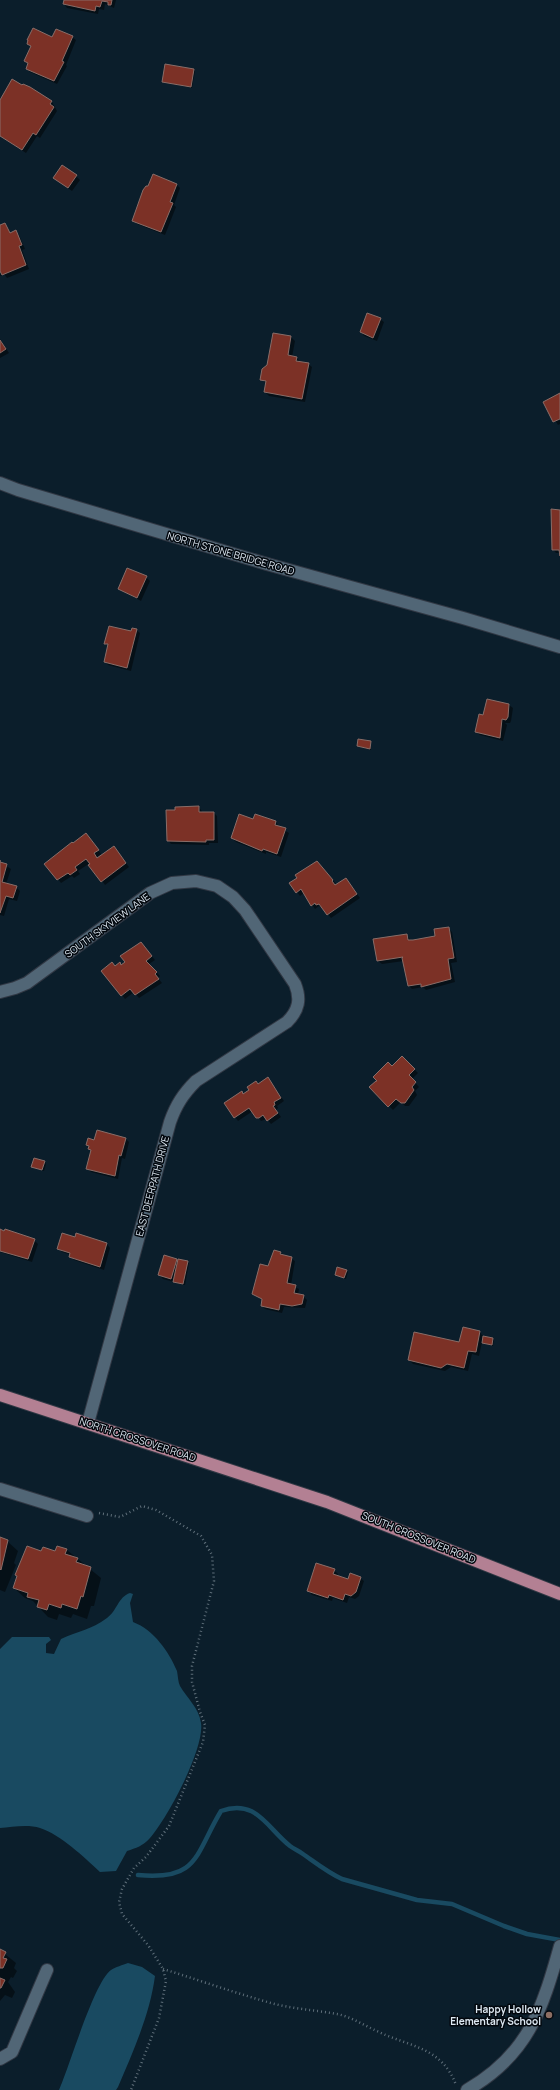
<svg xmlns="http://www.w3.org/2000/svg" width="560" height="2090" font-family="Manrope,sans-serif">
	<rect width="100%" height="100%" fill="#0b1e2b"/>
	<path fill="#194a61" d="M 130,1593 L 133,1594 L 130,1603 L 133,1622 C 154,1630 169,1652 177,1671 C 178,1676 178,1682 180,1686 C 187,1698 199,1708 201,1723 C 205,1748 167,1819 150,1838 C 143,1846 136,1848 127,1851 L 116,1871 L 100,1872 C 84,1857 61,1835 40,1828 C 28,1824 12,1827 0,1828 L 0,1649 L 12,1637 L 49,1637 L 51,1640 L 46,1644 L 46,1653 L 54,1654 L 61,1639 C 78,1631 91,1630 107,1618 C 117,1611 118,1597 130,1593 Z
		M 128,1963 L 142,1967 L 155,1976 C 150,2014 133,2052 118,2087 L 116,2090 L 59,2090 C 69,2068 94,1982 111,1970 C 115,1967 123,1965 128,1963 Z"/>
	<path fill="#0007" d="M 65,0 L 116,0 L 114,8 L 105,4 L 104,10 L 99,9 L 98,14 L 67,8 L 64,4 Z
		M 72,37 L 76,40 L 66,65 L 67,66 L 57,84 L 30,72 L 27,69 L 29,64 L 25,61 L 32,47 L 28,44 L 53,38 Z
		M 193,70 L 195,71 L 192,88 L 163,82 Z
		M 30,88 L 52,102 L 57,111 L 40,138 L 37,136 L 26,153 L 0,136 L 0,102 Z
		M 76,176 L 80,180 L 72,191 L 54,178 Z
		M 153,176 L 177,185 L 180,188 L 174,205 L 176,207 L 165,235 L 137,224 L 133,220 Z
		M 5,224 L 11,233 L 16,232 L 19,235 L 25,249 L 22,250 L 29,269 L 7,278 L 4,274 L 0,276 L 0,226 Z
		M 380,319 L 384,322 L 377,341 L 364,336 L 361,332 Z
		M 274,334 L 291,337 L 295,341 L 292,357 L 297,358 L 300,362 L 308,364 L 312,367 L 305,402 L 269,396 L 265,392 L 267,384 L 261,379 L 268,366 Z
		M 0,339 L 9,353 L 0,358 Z
		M 560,395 L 560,424 L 558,425 L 544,402 Z
		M 552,510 L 560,511 L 560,553 L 556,553 L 553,549 Z
		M 146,577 L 150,581 L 141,601 L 119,589 Z
		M 136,630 L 140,633 L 131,671 L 108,665 L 105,661 L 108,646 L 105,643 Z
		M 509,705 L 513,708 L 511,721 L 510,723 L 505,723 L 507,725 L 503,741 L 480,735 L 476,732 L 484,717 Z
		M 371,742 L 371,750 L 358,746 Z
		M 199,807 L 203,813 L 214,813 L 217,816 L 218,843 L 209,843 L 209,845 L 171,844 L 168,840 Z
		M 256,815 L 276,822 L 279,827 L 289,833 L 281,857 L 266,852 L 266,854 L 236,842 L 232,838 L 254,820 Z
		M 90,838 L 101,854 L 97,857 L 98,859 L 117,851 L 129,867 L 105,885 L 90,863 L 78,871 L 80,874 L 74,878 L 72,876 L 61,883 L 46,864 L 73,844 Z
		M 0,862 L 11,869 L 6,884 L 16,887 L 20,891 L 17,901 L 9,899 L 4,916 L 0,915 Z
		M 317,862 L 337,885 L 349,883 L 360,898 L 331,918 L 322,907 L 319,906 L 315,909 L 304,893 L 300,896 L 297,892 Z
		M 448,928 L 452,932 L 457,962 L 451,963 L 455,982 L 426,990 L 423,987 L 412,989 L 408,985 L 404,961 L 382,964 L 378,961 L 407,935 L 411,941 L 436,937 Z
		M 144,947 L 155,960 L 149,964 L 160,976 L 158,978 L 162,983 L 139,998 L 134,992 L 125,999 L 122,995 L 116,967 L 121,966 Z
		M 402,1057 L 418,1073 L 412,1079 L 419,1087 L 415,1091 L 417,1095 L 409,1106 L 405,1106 L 401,1102 L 393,1110 L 370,1087 Z
		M 268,1079 L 284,1101 L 277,1106 L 278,1108 L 276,1110 L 281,1117 L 271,1124 L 267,1119 L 261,1121 L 253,1111 L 238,1121 L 235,1117 L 244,1095 Z
		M 126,1139 L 129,1142 L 125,1159 L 122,1158 L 118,1179 L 91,1172 L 87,1168 L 92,1152 L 87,1145 L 95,1141 Z
		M 45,1162 L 46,1164 L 44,1171 L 32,1166 Z
		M 0,1230 L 34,1240 L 38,1244 L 32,1262 L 0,1252 Z
		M 77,1235 L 107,1244 L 110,1248 L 104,1270 L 74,1260 L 71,1255 L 62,1252 L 58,1248 L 76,1239 Z
		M 281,1253 L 295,1261 L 291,1285 L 299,1289 L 298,1295 L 303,1296 L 307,1300 L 305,1308 L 284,1307 L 282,1313 L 265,1309 L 262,1306 L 263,1300 L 253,1294 L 269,1267 Z
		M 176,1260 L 178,1262 L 189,1263 L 185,1285 L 163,1279 L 159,1275 Z
		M 346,1271 L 348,1272 L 346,1279 L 336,1275 Z
		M 480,1332 L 483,1337 L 494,1340 L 493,1346 L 482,1342 L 479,1356 L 472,1354 L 468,1371 L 451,1367 L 445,1371 L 413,1364 L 409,1360 L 460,1344 Z
		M 0,1538 L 7,1541 L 18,1551 L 14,1563 L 16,1565 L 5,1592 L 0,1590 Z
		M 67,1550 L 101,1578 L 94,1606 L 91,1606 L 87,1619 L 73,1614 L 71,1618 L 59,1614 L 57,1620 L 48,1617 L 33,1601 L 25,1598 L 14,1588 L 42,1552 Z
		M 334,1570 L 338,1574 L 337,1576 L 349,1580 L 360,1578 L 364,1581 L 359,1596 L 355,1599 L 349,1597 L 347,1603 L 333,1598 L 332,1601 L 312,1595 L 308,1591 Z
		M 0,1950 L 16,1963 L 14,1968 L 17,1971 L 13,1978 L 11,1977 L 8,1982 L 15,1992 L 12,1998 L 5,1995 L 0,2001 Z"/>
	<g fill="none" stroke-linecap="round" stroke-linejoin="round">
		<path stroke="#194a61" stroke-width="4.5" d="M 138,1875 C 199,1881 195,1854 221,1811 C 256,1798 267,1828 290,1846 C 294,1849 299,1851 303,1854 C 316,1863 327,1872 342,1879 L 417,1900 L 452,1904 L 504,1926 L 527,1934 L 560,1940"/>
	</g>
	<path fill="#7c3126" stroke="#896d68" d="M 64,0 L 112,0 L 111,5 L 108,5 L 108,2 L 102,1 L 100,7 L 96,6 L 95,11 L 63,4 Z
		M 33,28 L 52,37 L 56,29 L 73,36 L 62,61 L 64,62 L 54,81 L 26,69 L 28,63 L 24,61 L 31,46 L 27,44 L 28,40 L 27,40 Z
		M 165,64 L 194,69 L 191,87 L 162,82 Z
		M 12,79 L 22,85 L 23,84 L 30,87 L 52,101 L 50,104 L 54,107 L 36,135 L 33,133 L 22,150 L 0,136 L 0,100 Z
		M 62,165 L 77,175 L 68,188 L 53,178 Z
		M 153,174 L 177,184 L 170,202 L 173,203 L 161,232 L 132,221 L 143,190 L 146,186 L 148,186 Z
		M 5,223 L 10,233 L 16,230 L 22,245 L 19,246 L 26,265 L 2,275 L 0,271 L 0,225 Z
		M 367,313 L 381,318 L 373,338 L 360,332 Z
		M 273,333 L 291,336 L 288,355 L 297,357 L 296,361 L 309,363 L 302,399 L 264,392 L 266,381 L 260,380 L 262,369 L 267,365 Z
		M 0,340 L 6,349 L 0,353 Z
		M 560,393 L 560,419 L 553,422 L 543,402 Z
		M 551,509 L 560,510 L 560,556 L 559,550 L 552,550 Z
		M 127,568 L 147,576 L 137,598 L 118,589 Z
		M 109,626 L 131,631 L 132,628 L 137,629 L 127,668 L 104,662 L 108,644 L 104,644 Z
		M 487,699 L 509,704 L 508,717 L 506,720 L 502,719 L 500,738 L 475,732 L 479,714 L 483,715 Z
		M 358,739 L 371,741 L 370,749 L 357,746 Z
		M 199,806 L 199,812 L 214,812 L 214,840 L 206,840 L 206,842 L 167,841 L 166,810 L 175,810 L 175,807 Z
		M 239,814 L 253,819 L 255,814 L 276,821 L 275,825 L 286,828 L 277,854 L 263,849 L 262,851 L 231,838 Z
		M 86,833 L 99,850 L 94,853 L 97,858 L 114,846 L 126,863 L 101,882 L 88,865 L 90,864 L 86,859 L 75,867 L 77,870 L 70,875 L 68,873 L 57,880 L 44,864 L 72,842 L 73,843 Z
		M 0,860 L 0,862 L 7,864 L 2,882 L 17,886 L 13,898 L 6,896 L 0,913 Z
		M 317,861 L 333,880 L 332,881 L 335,885 L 346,878 L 357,894 L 327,915 L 319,904 L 316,905 L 315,903 L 311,906 L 301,889 L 296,893 L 289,883 L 297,878 L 295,875 Z
		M 449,927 L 454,958 L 448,959 L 451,979 L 421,987 L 421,984 L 408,986 L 402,958 L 403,957 L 377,961 L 373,939 L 407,934 L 408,940 L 413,940 L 435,936 L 434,929 Z
		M 141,942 L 152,956 L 146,961 L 157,972 L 155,974 L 159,979 L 135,995 L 130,989 L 121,996 L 101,971 L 112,962 L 115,966 L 120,962 L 121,965 L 125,962 L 120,956 Z
		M 402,1056 L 415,1069 L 409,1075 L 416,1082 L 412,1087 L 414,1090 L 405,1103 L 401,1103 L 396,1099 L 388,1107 L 369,1087 L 376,1081 L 377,1081 L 373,1077 L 388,1062 L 392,1066 Z
		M 268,1077 L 281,1098 L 274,1102 L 275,1105 L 273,1106 L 278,1113 L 267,1121 L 263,1115 L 259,1118 L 256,1118 L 249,1108 L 234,1118 L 224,1103 L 242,1091 L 243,1094 L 249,1090 L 247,1087 L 256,1081 L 258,1084 Z
		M 97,1130 L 126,1138 L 121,1156 L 119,1155 L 115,1176 L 86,1169 L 91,1150 L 88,1149 L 89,1146 L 86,1145 L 88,1138 L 94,1140 Z
		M 34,1158 L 45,1161 L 42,1170 L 31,1167 Z
		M 0,1229 L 4,1231 L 5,1229 L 35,1239 L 28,1259 L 0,1251 Z
		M 62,1233 L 75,1237 L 76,1233 L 107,1243 L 100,1267 L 69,1257 L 70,1253 L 57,1249 Z
		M 274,1250 L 281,1252 L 280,1254 L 292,1257 L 287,1283 L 296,1285 L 294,1293 L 304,1295 L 302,1304 L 292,1306 L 280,1304 L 279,1310 L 261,1306 L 262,1299 L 252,1294 L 260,1264 L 268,1266 Z
		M 164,1255 L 177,1259 L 171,1279 L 158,1275 Z
		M 178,1259 L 188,1261 L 183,1284 L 173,1282 Z
		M 337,1267 L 347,1270 L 344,1278 L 335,1275 Z
		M 463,1327 L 480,1331 L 476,1352 L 468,1351 L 464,1368 L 447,1364 L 441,1368 L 408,1360 L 414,1332 L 459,1342 Z
		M 483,1336 L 493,1338 L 492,1345 L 482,1343 Z
		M 0,1537 L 8,1540 L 1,1570 L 0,1569 Z
		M 27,1546 L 41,1551 L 43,1547 L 55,1551 L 57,1546 L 67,1549 L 65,1554 L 78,1558 L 76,1562 L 91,1567 L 83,1597 L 81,1596 L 77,1609 L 62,1604 L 61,1608 L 49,1604 L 47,1610 L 37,1607 L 39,1600 L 27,1597 L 28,1593 L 13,1588 L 17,1576 L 15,1575 Z
		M 316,1563 L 335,1569 L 333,1574 L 348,1579 L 350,1573 L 361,1577 L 356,1592 L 351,1596 L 345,1594 L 343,1600 L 329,1595 L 328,1598 L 307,1591 Z
		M 0,1949 L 6,1952 L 3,1958 L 7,1959 L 3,1968 L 0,1968 Z
		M 0,1978 L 5,1980 L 1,1988 L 0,1988 Z"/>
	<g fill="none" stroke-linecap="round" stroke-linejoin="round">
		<g stroke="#313844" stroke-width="14">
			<path id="minor" d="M 0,483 L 18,490 L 267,564 L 463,618 L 560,647
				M 0,992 L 15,988 L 27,983 L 150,893 L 172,883 L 196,881 L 217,886 L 233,897 L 245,910 L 295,984 C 301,999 299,1010 287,1022 L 196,1081 C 183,1094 176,1105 170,1122 L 88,1423
				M 0,1489 L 87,1516
				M 0,2059 L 12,2052 L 47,1970
				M 467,2090 C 528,2055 542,2010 560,1946"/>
		</g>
		<g stroke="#313844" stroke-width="14">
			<path id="major" d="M 0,1395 L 327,1502 L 560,1594"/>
		</g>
		<path stroke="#5f6f7a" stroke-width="2.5" stroke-dasharray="1 3" stroke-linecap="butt" d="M 99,1513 L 120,1517 L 142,1506 L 156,1510 L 201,1536 L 212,1555 L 214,1581 L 192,1666 L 192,1682 L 200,1712 L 205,1725 L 203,1742 L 169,1826 L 146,1857 L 134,1868 L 122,1889 L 119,1902 L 122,1914 L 148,1945 L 163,1969 L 166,1981 L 159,2018 L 131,2090
			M 163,1969 C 199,1980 235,1993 271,2003 C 293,2009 315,2010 337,2014 C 352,2017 365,2026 379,2032 C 410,2047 442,2047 456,2085"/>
		<use href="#minor" stroke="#516676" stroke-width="12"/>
		<use href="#major" stroke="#b38093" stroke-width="12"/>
	</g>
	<circle fill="#8d6e63" stroke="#02070d" stroke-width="1.5" cx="549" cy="2015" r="4"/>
	<g text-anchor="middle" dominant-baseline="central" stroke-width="3" stroke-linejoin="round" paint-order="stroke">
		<g font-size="10" fill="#dde8f2" stroke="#02070d">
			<text transform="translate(231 553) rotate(16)">NORTH STONE BRIDGE ROAD</text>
			<text transform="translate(107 925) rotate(-36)">SOUTH SKYVIEW LANE</text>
			<text transform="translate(152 1186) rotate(-75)">EAST DEERPATH DRIVE</text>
			<text transform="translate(138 1439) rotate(18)">NORTH CROSSOVER ROAD</text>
			<text transform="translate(419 1537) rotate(22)">SOUTH CROSSOVER ROAD</text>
		</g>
		<g font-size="10" font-weight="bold" fill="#dde8f2" stroke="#02070d" text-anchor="end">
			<text x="541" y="2009">Happy Hollow<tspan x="541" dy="12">Elementary School</tspan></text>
		</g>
	</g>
</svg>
